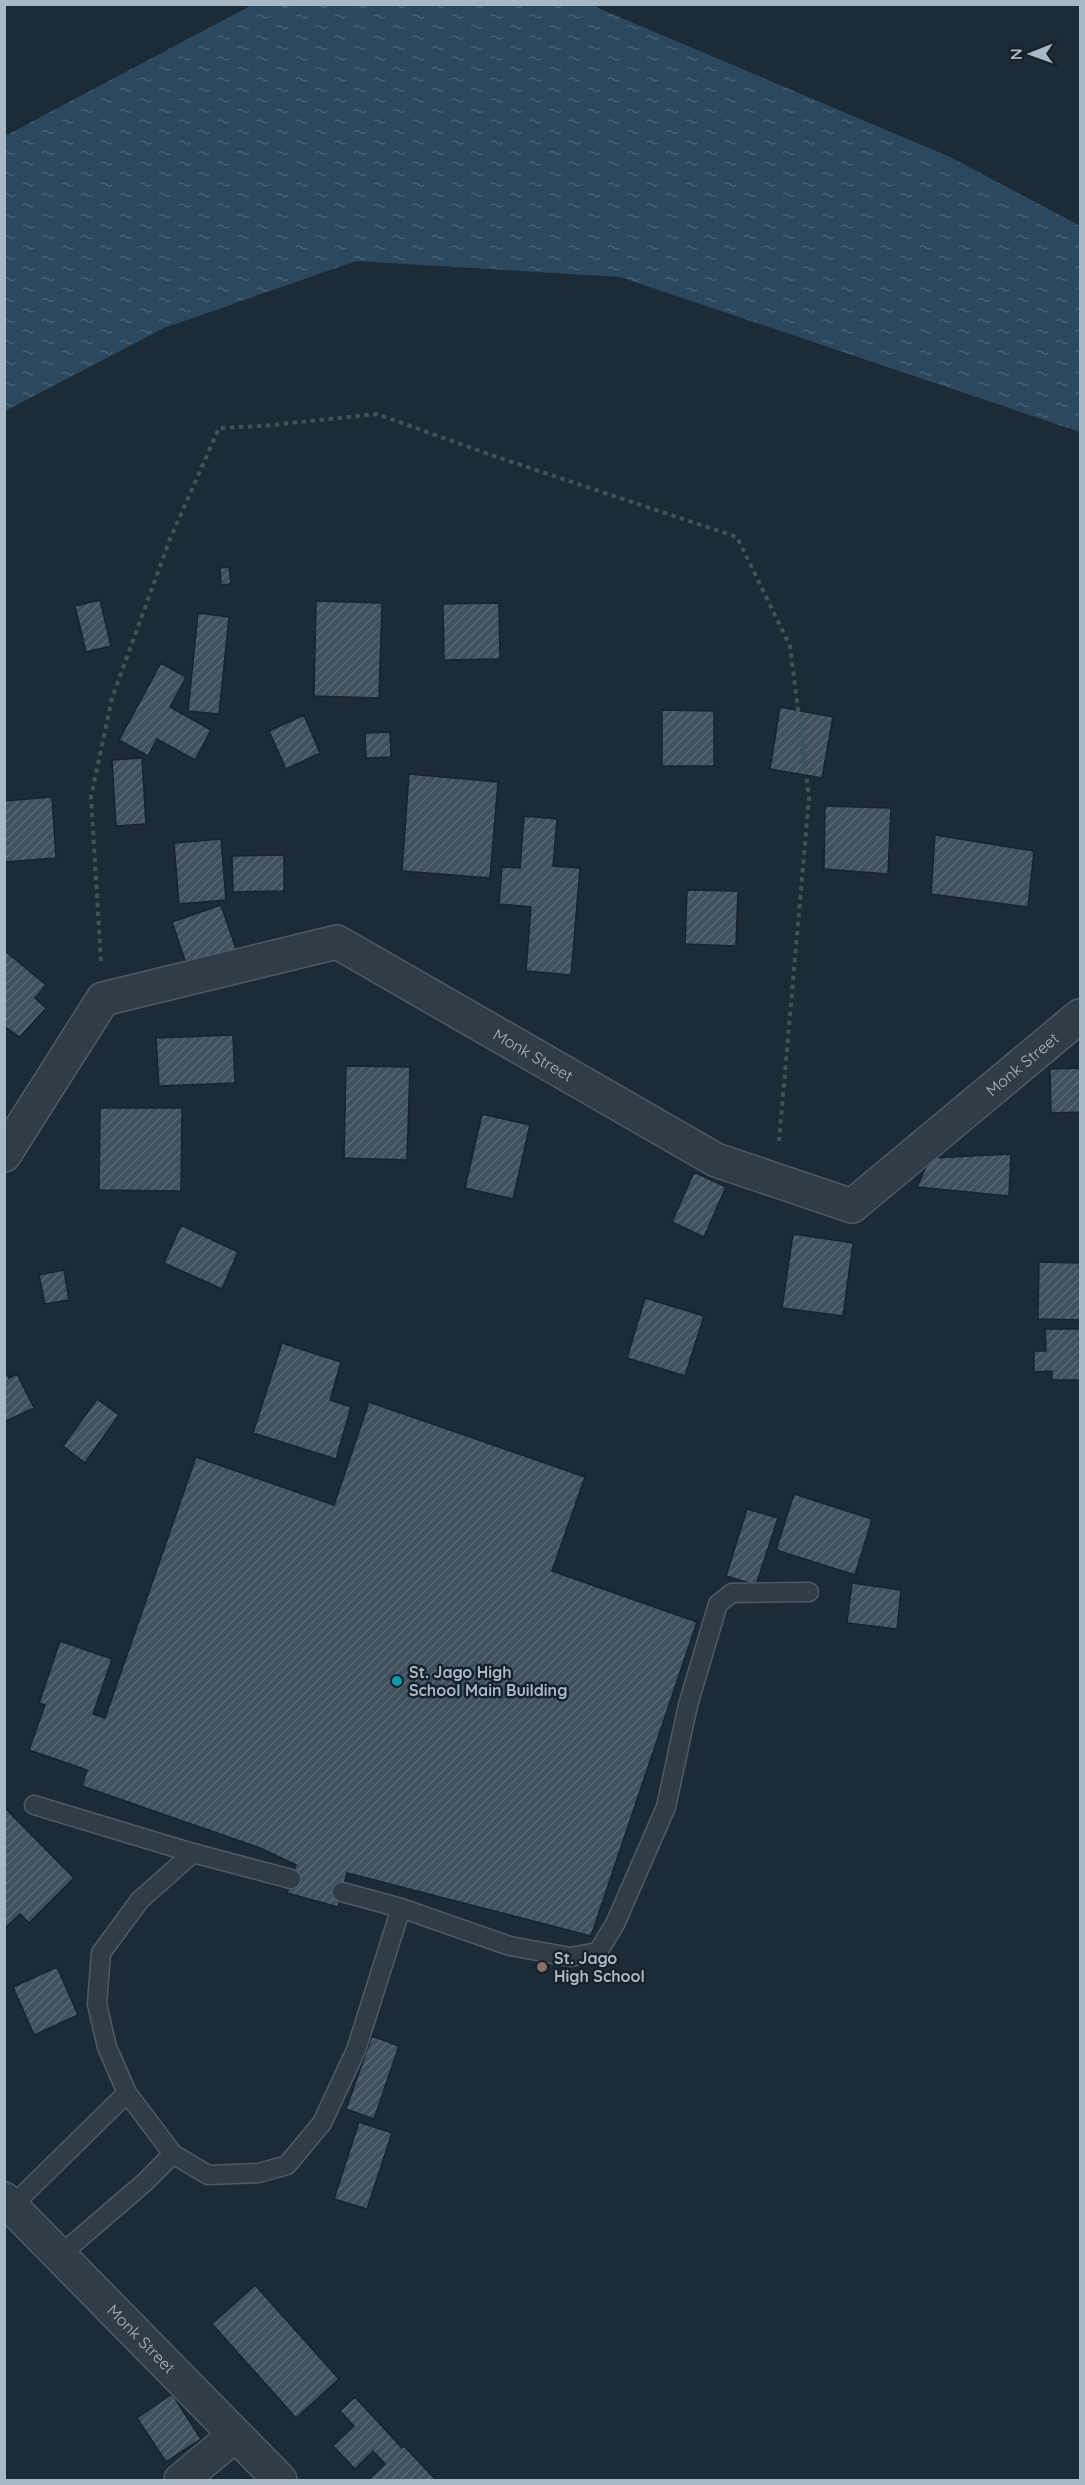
<svg xmlns="http://www.w3.org/2000/svg" width="1085" height="2485" font-family="Quicksand,sans-serif">
	<defs>
		<pattern id="water-ripples" width="26" height="14" patternUnits="userSpaceOnUse" patternTransform="scale(1.5)"><rect width="26" height="14" fill="#2c485e"/><path d="M2 4q2-2 4 0t4 0M15 11q2-2 4 0t4 0" fill="none" stroke="#486074"/></pattern>
		<pattern id="building-hatch" width="6" height="6" patternUnits="userSpaceOnUse" patternTransform="scale(1.5)"><rect width="6" height="6" fill="#3f515f"/><path d="M-1 1l2-2M0 6l6-6M5 7l2-2" fill="none" stroke="#586874"/></pattern>
	</defs>
	<rect width="100%" height="100%" fill="#1d2b37"/>
	<path fill="url(#water-ripples)" d="M 254,4 L 591,5 L 950,157 L 1080,226 L 1080,432 L 620,277 L 356,261 L 164,328 L 5,411 L 5,136 Z"/>
	<path fill="url(#building-hatch)" stroke="#18242d" stroke-width="1.5" d="M 229,567 L 231,584 L 221,585 L 220,568 Z
		M 100,600 L 111,646 L 86,652 L 75,606 Z
		M 316,601 L 382,603 L 379,698 L 314,696 Z
		M 499,603 L 500,659 L 444,660 L 443,604 Z
		M 198,613 L 229,617 L 219,714 L 188,711 Z
		M 161,663 L 186,677 L 170,707 L 211,730 L 195,760 L 157,739 L 148,756 L 119,740 Z
		M 780,707 L 833,717 L 822,778 L 770,769 Z
		M 662,710 L 714,711 L 714,766 L 662,766 Z
		M 304,715 L 320,753 L 286,769 L 269,731 Z
		M 390,732 L 391,757 L 366,758 L 365,733 Z
		M 142,758 L 146,824 L 116,826 L 112,760 Z
		M 409,774 L 498,782 L 490,878 L 402,871 Z
		M 52,797 L 56,858 L 4,862 L 4,801 Z
		M 825,806 L 891,808 L 888,874 L 824,869 Z
		M 524,816 L 557,819 L 553,866 L 580,868 L 571,975 L 526,971 L 531,907 L 499,904 L 502,867 L 520,868 Z
		M 935,835 L 1034,851 L 1028,907 L 931,894 Z
		M 221,839 L 226,900 L 179,904 L 174,843 Z
		M 284,855 L 284,891 L 233,892 L 232,856 Z
		M 687,890 L 738,891 L 736,946 L 685,944 Z
		M 221,905 L 237,952 L 188,969 L 172,922 Z
		M 4,950 L 46,985 L 35,998 L 46,1008 L 20,1037 L 4,1026 Z
		M 233,1035 L 235,1083 L 159,1086 L 156,1038 Z
		M 346,1066 L 410,1067 L 407,1160 L 344,1158 Z
		M 1080,1068 L 1080,1112 L 1051,1113 L 1050,1069 Z
		M 100,1108 L 182,1108 L 181,1191 L 99,1190 Z
		M 482,1114 L 530,1125 L 513,1199 L 465,1188 Z
		M 1011,1154 L 1009,1196 L 917,1187 L 930,1158 Z
		M 694,1172 L 726,1187 L 704,1237 L 672,1222 Z
		M 181,1225 L 238,1252 L 222,1289 L 164,1263 Z
		M 793,1234 L 853,1243 L 843,1316 L 782,1308 Z
		M 1039,1262 L 1080,1263 L 1080,1320 L 1038,1319 Z
		M 64,1270 L 69,1300 L 45,1304 L 39,1275 Z
		M 645,1298 L 704,1316 L 685,1376 L 627,1358 Z
		M 1045,1329 L 1080,1329 L 1080,1380 L 1052,1380 L 1052,1371 L 1034,1372 L 1034,1351 L 1046,1351 Z
		M 282,1343 L 341,1362 L 330,1400 L 351,1407 L 336,1459 L 253,1433 Z
		M 4,1369 L 9,1378 L 17,1374 L 34,1408 L 4,1422 Z
		M 97,1399 L 119,1415 L 85,1463 L 63,1446 Z
		M 369,1402 L 585,1477 L 552,1571 L 697,1622 L 591,1936 L 347,1873 L 338,1907 L 287,1893 L 296,1865 L 260,1848 L 82,1786 L 87,1770 L 29,1750 L 45,1705 L 39,1703 L 60,1641 L 112,1659 L 93,1714 L 105,1718 L 196,1457 L 334,1505 Z
		M 794,1494 L 872,1519 L 855,1575 L 776,1550 Z
		M 747,1509 L 778,1518 L 756,1585 L 726,1576 Z
		M 852,1583 L 901,1590 L 897,1629 L 847,1623 Z
		M 4,1807 L 74,1878 L 29,1923 L 20,1914 L 4,1929 Z
		M 57,1967 L 78,2015 L 34,2035 L 13,1987 Z
		M 372,2036 L 399,2046 L 374,2119 L 346,2109 Z
		M 359,2122 L 392,2133 L 367,2209 L 334,2199 Z
		M 255,2285 L 339,2379 L 296,2418 L 212,2324 Z
		M 172,2394 L 201,2439 L 166,2462 L 137,2418 Z
		M 355,2397 L 402,2448 L 404,2446 L 436,2480 L 368,2480 L 385,2464 L 373,2451 L 355,2469 L 333,2446 L 354,2426 L 340,2411 Z"/>
	<g fill="none" stroke-linecap="round" stroke-linejoin="round">
		<g stroke="#4d5b66" stroke-width="21">
			<path id="service" d="M 34,1805 L 193,1853
				M 342,1892 L 401,1908 L 510,1946 L 570,1957 L 598,1952 L 615,1924 L 666,1807 L 688,1705 L 718,1604 L 732,1593 L 809,1592
				M 173,2154 L 208,2175 L 259,2173 L 287,2165 L 322,2123 L 356,2050 L 401,1908
				M 12,2206 L 127,2093
				M 59,2256 L 144,2183 L 173,2154 L 127,2093 L 107,2047 L 97,2004 L 101,1953 L 140,1900 L 193,1853 L 291,1879"/>
		</g>
		<g stroke="#4d5b66" stroke-width="36">
			<g id="minor">
				<path id="s1" d="M 4,1155 L 103,999 L 337,942 L 716,1160 L 852,1206 L 1080,1016"/>
				<path id="s2" d="M 4,2199 L 280,2480"/>
				<path d="M 181,2480 L 234,2436"/>
			</g>
		</g>
		<path stroke="#3c5554" stroke-width="4" stroke-dasharray="4.5 4.5" stroke-linecap="butt" d="M 101,961 L 91,797 L 112,698 L 170,539 L 219,428 L 262,426 L 377,414 L 494,456 L 737,537 L 790,646 L 809,798 L 779,1141"/>
		<use href="#service" stroke="#303d47" stroke-width="18"/>
		<use href="#minor" stroke="#303d47" stroke-width="33"/>
	</g>
	<circle fill="#0f9aa8" stroke="#16222b" stroke-width="2" cx="397" cy="1681" r="6"/>
	<circle fill="#8d6e63" stroke="#16222b" stroke-width="2" cx="542" cy="1967" r="6"/>
	<g text-anchor="middle" dominant-baseline="central" stroke-width="5" stroke-linejoin="round" paint-order="stroke">
		<g font-size="16" fill="#a9b8c5" stroke="#16222b">
			<text stroke="none"><textPath href="#s1" startOffset="652">Monk Street</textPath></text>
			<text stroke="none"><textPath href="#s1" startOffset="1228">Monk Street</textPath></text>
			<text stroke="none"><textPath href="#s2" startOffset="196">Monk Street</textPath></text>
		</g>
		<g font-size="16" font-weight="bold" fill="#a9b8c5" stroke="#16222b" text-anchor="start">
			<text x="409" y="1672">St. Jago High<tspan x="409" dy="18">School Main Building</tspan></text>
			<text x="554" y="1958">St. Jago<tspan x="554" dy="18">High School</tspan></text>
		</g>
	</g>
	<rect width="1085" height="2485" fill="none" stroke="#a9b8c5" stroke-width="12"/>
	<g transform="translate(1031 54) rotate(269)" stroke="#16222b" stroke-width="4.5" paint-order="stroke">
	<path d="M0-4.5L10 22L0 15L-10 22Z" fill="#a9b8c5"/>
	<text y="-9" font-size="16" font-weight="bold" text-anchor="middle" fill="#a9b8c5">N</text>
	</g>
</svg>
